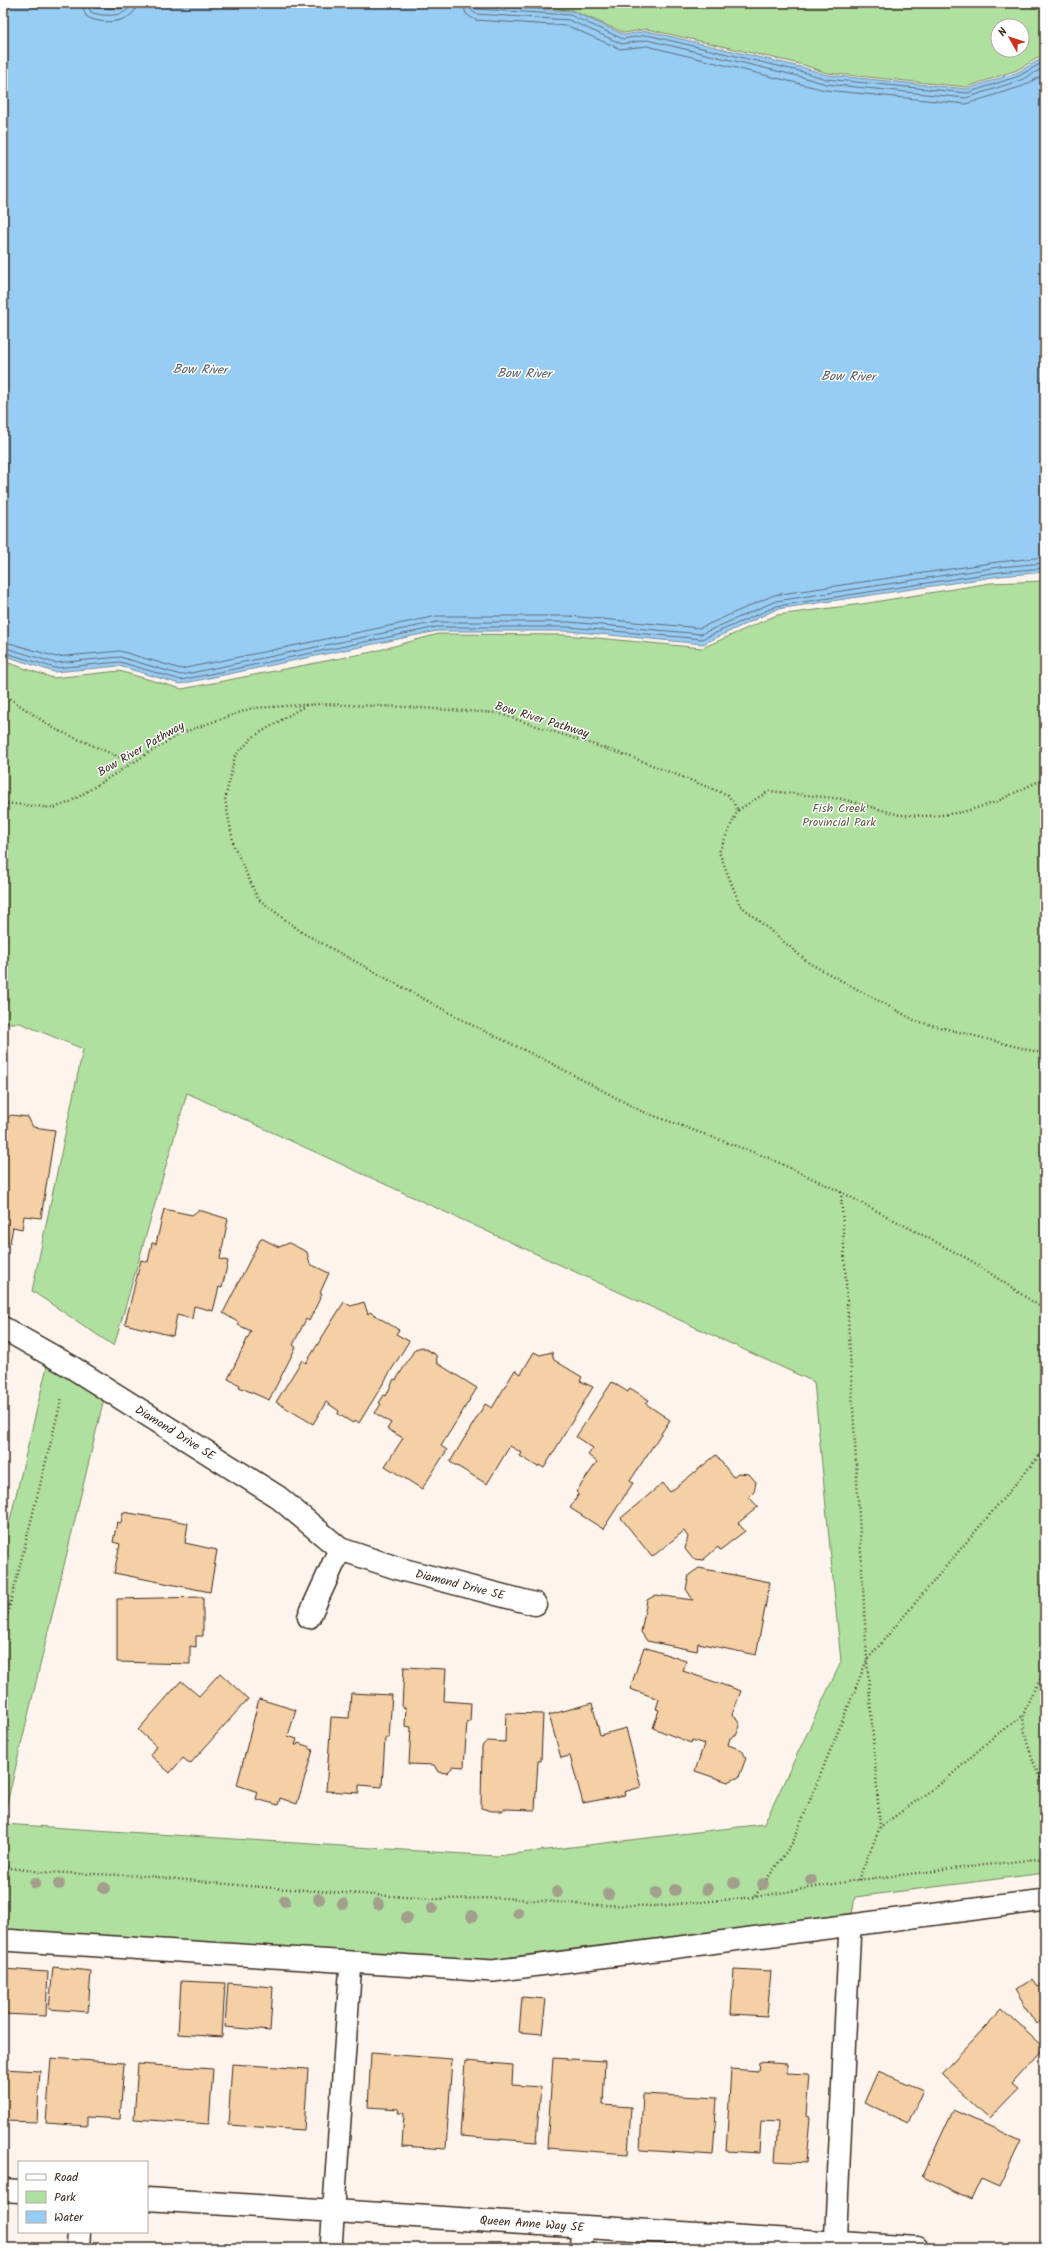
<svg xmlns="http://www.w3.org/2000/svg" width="1048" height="2251" font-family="Kalam,sans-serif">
	<rect width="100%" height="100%" fill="#fdf5ed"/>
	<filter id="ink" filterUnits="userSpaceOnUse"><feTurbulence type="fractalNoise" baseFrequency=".025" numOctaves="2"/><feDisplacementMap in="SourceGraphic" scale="8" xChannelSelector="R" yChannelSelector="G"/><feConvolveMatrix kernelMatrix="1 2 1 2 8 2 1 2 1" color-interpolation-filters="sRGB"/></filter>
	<g filter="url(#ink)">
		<path fill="#b0e0a0" stroke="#76855f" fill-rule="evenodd" d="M 478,3 L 1045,3 L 1045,54 L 1017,70 L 967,87 L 827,73 L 804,65 L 647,29 L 625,33 L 571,10 ZM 998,26 L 1022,26 L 1022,50 L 998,50 Z
			M 1045,581 L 1045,1873 L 855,1897 L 850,1925 L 493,1971 L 3,1940 L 3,1824 L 496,1856 L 764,1824 L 841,1662 L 814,1382 L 187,1093 L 114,1346 L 32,1291 L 83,1049 L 20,1023 L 3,1023 L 3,661 L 53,678 L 119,671 L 182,689 L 372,652 L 438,634 L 566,635 L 702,648 L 777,615 L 862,604 L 990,583 Z
			M 50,1354 L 106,1390 L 3,1820 L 3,1549 Z"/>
		<path fill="#97ccf5" stroke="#728b9f" d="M 3,3 L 76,3 L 101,5 L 212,3 L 466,3 L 490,7 L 572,11 L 625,35 L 647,31 L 805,68 L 827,75 L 967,89 L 1018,72 L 1045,57 L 1045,572 L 1000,576 L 777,609 L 703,644 L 568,631 L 437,631 L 180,684 L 119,666 L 54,672 L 3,655 Z"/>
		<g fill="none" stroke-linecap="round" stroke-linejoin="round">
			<path stroke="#606b74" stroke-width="1" d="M 81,3 L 86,16 C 100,26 136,24 137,3
				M 87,3 L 91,12 C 101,17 130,18 131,3
				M 92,3 L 94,8 L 122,9 L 126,3
				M 463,3 L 466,14 L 475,20 L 568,26 L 620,49 L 647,46 L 825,90 L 966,104 L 1023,86 L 1045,74
				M 469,3 L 471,10 L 476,14 L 569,20 L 622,44 L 647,40 L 802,77 L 826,84 L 966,98 L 1021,80 L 1045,67
				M 474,3 L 476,9 L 570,15 L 623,39 L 647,35 L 803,72 L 826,79 L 967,93 L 1019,76 L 1045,61
				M 3,641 L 56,657 L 120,651 L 181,669 L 437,616 L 569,616 L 700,628 L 774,595 L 998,562 L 1045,557
				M 3,647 L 55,663 L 120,657 L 181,675 L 437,622 L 569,622 L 701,634 L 776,601 L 999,567 L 1045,563
				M 3,652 L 55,668 L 120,662 L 181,680 L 437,627 L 569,627 L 702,639 L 777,606 L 999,572 L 1045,568"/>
		</g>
		<path fill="#f5cfa5" stroke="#3b2a1e" d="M 11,1115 L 28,1117 L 33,1127 L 55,1130 L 41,1218 L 24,1216 L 22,1229 L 13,1227 L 10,1243 L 3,1241 L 3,1122 Z
			M 164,1209 L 192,1215 L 199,1210 L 228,1219 L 220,1259 L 228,1261 L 222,1288 L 219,1287 L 213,1311 L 194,1306 L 192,1319 L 177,1315 L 173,1336 L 125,1324 L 141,1260 L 148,1262 L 152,1243 L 156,1244 Z
			M 261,1238 L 279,1247 L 289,1243 L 307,1252 L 310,1264 L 329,1273 L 320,1293 L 322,1294 L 309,1321 L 306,1319 L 293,1345 L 296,1347 L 269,1400 L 239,1387 L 240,1385 L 228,1379 L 251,1331 L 238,1325 L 239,1323 L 223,1313 Z
			M 344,1302 L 351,1306 L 364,1302 L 368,1314 L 370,1312 L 399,1330 L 396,1334 L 409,1341 L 359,1423 L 355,1420 L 353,1423 L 338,1414 L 339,1411 L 326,1402 L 313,1424 L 276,1402 L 302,1360 L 306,1363 Z
			M 422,1347 L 436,1355 L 437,1363 L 477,1388 L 441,1446 L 447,1450 L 422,1489 L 385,1466 L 403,1438 L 387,1429 L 391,1423 L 375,1413 L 381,1404 L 379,1403 L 384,1395 L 386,1396 L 394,1379 L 396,1380 L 415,1349 Z
			M 534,1352 L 540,1355 L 552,1352 L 554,1360 L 582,1377 L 580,1381 L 593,1387 L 544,1468 L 539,1465 L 538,1467 L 520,1456 L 522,1453 L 510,1446 L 487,1484 L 450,1462 L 485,1404 L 492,1408 L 515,1370 L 521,1374 Z
			M 612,1382 L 628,1392 L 630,1388 L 649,1400 L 646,1404 L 670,1420 L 630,1481 L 633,1483 L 603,1529 L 570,1508 L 579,1494 L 576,1492 L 597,1462 L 588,1455 L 593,1448 L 576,1437 Z
			M 716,1455 L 733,1477 L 738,1473 L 749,1474 L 756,1482 L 754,1492 L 749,1497 L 758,1507 L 738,1523 L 745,1531 L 720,1550 L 718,1547 L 703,1560 L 693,1559 L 685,1549 L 688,1537 L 684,1531 L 652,1557 L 621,1518 L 663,1483 L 670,1492 Z
			M 123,1512 L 188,1523 L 185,1543 L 217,1550 L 210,1592 L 114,1573 L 120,1544 L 113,1542 L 117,1522 L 121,1523 Z
			M 699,1568 L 770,1582 L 756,1655 L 698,1643 L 697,1651 L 647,1641 L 641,1632 L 647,1600 L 656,1595 L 693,1600 L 686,1589 L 689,1575 Z
			M 203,1597 L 203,1636 L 196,1636 L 196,1647 L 190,1646 L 190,1664 L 117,1662 L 117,1599 Z
			M 644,1647 L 686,1661 L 683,1671 L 741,1691 L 732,1715 L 736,1717 L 740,1726 L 737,1734 L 730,1738 L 728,1745 L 742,1750 L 746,1758 L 739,1777 L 728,1782 L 695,1771 L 704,1744 L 692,1740 L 691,1743 L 653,1728 L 659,1710 L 656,1709 L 659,1699 L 630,1689 Z
			M 404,1667 L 446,1669 L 444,1701 L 471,1703 L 470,1722 L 467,1722 L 464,1767 L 452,1766 L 452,1768 L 447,1773 L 438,1772 L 434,1765 L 409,1764 L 411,1727 L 405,1726 L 406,1708 L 402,1707 Z
			M 220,1673 L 248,1699 L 190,1764 L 183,1758 L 170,1773 L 150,1755 L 156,1746 L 138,1730 L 181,1681 L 199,1696 Z
			M 351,1693 L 392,1695 L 389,1738 L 385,1738 L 382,1787 L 359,1785 L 359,1793 L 326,1791 L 331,1717 L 349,1718 Z
			M 259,1699 L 296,1710 L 288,1736 L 297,1739 L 295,1745 L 297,1745 L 298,1743 L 310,1747 L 309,1748 L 313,1750 L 297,1804 L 280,1798 L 278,1805 L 256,1799 L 258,1792 L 237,1785 Z
			M 592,1703 L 600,1735 L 626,1728 L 641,1787 L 624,1792 L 625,1795 L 583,1803 L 570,1756 L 561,1758 L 549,1715 Z
			M 506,1713 L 543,1714 L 541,1761 L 538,1761 L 535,1810 L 505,1809 L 502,1811 L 492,1811 L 481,1808 L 482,1746 L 487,1741 L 505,1742 Z
			M 53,1967 L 91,1971 L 88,2012 L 49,2009 Z
			M 3,1969 L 48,1972 L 46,2016 L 3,2014 Z
			M 734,1969 L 771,1971 L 767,2016 L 731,2014 Z
			M 1033,1979 L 1038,1986 L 1043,1983 L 1045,1986 L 1045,2019 L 1036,2024 L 1015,1990 Z
			M 181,1981 L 225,1983 L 222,2037 L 178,2034 Z
			M 228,1983 L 273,1987 L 270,2031 L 225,2027 Z
			M 522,1997 L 546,1999 L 542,2034 L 519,2032 Z
			M 1002,2009 L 1044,2048 L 1012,2084 L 1018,2089 L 989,2119 L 941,2074 Z
			M 371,2053 L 452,2059 L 446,2149 L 402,2146 L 404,2113 L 398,2113 L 399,2109 L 368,2107 Z
			M 51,2058 L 124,2063 L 120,2119 L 87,2117 L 87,2126 L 46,2123 Z
			M 553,2058 L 605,2061 L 603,2105 L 631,2107 L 628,2154 L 547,2148 Z
			M 465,2061 L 513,2065 L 512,2085 L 541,2087 L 536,2142 L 460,2136 Z
			M 759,2062 L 787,2064 L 787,2073 L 809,2074 L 806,2116 L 810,2117 L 806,2163 L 775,2161 L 778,2122 L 761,2121 L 759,2153 L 726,2151 L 731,2069 L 758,2071 Z
			M 138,2064 L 213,2069 L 209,2124 L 134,2119 Z
			M 232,2064 L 308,2069 L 304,2130 L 228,2125 Z
			M 3,2069 L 40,2071 L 37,2122 L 3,2121 Z
			M 878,2071 L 923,2090 L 908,2123 L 864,2103 Z
			M 643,2094 L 717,2098 L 713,2155 L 640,2150 Z
			M 953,2110 L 1021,2141 L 999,2187 L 981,2179 L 971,2200 L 922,2177 Z"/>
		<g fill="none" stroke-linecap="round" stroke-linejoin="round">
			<g stroke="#3b2a1e" stroke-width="24">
				<path id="lane" d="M 3,1940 L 493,1971 L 1045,1900
					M 331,2248 L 351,1962
					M 835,2248 L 850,1925"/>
			</g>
			<g stroke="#3b2a1e" stroke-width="25">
				<path id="street" d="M 3,1328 L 70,1366 L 278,1497 L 340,1549 L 400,1569 L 535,1604
					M 309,1617 L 340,1549
					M 3,2190 L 19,2191
					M 147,2199 L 917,2248
					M 78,2248 L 79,2232
					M 581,2248 L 582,2228"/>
			</g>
			<path stroke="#3b2a1e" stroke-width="2.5" stroke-dasharray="1 3" stroke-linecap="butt" d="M 3,694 L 55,729 L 133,763
				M 306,705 L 253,737 L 235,756 L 225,800 L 234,846 L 258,899 L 303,933 L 470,1024 L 549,1062 L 641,1111 L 769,1158 L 841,1192 L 970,1260 L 1045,1310
				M 3,803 L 54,808 L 70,802 L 179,734 L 252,708 L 322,704 L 405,707 L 497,713 L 634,758 L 728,795 L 738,810
				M 738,810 L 719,852 L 740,905 L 809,963 L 916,1021 L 1045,1054
				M 738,810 L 769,791 L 842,799 L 900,815 L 934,816 L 963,812 L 996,802 L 1045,778
				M 841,1192 L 867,1660 L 880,1827
				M 3,1633 L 62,1397
				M 1045,1673 C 1037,1684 1027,1701 1024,1714 C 1020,1731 1037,1773 1045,1788
				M 3,1867 L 41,1872 L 147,1876 L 247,1886 L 433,1899 L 505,1898 L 591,1905 L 656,1906 L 755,1897 L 858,1880 L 1045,1858
				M 858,1880 L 880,1827 L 948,1778 L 991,1739 L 1024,1715
				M 755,1896 L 793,1842 L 867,1660 L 1045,1449"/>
			<use href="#lane" stroke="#fff" stroke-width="21"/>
			<use href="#street" stroke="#fff" stroke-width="22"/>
		</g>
		<g fill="#a29f8d">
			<circle cx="811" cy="1880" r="6"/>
			<circle cx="35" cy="1883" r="6"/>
			<circle cx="734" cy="1883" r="6"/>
			<circle cx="59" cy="1884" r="6"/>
			<circle cx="763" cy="1884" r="6"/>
			<circle cx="104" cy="1888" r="6"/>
			<circle cx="707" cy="1889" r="6"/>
			<circle cx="675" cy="1890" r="6"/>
			<circle cx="557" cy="1892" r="6"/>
			<circle cx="656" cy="1893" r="6"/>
			<circle cx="608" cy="1894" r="6"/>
			<circle cx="319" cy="1899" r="6"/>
			<circle cx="285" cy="1901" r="6"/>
			<circle cx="343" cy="1904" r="6"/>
			<circle cx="378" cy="1904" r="6"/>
			<circle cx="432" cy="1908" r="6"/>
			<circle cx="518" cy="1913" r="6"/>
			<circle cx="472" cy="1916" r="6"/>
			<circle cx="407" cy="1918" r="6"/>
		</g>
	</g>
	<g text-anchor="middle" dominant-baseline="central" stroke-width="3" stroke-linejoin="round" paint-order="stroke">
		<g font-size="12" fill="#3b2a1e" stroke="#fff">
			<text transform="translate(542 720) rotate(17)">Bow River Pathway</text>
			<text transform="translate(141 749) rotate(-30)">Bow River Pathway</text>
			<text transform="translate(175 1433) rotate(32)">Diamond Drive SE</text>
			<text transform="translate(460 1585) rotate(14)">Diamond Drive SE</text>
			<text transform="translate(532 2224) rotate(4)">Queen Anne Way SE</text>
		</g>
		<g font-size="12" fill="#58583e" stroke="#fff">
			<text x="839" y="808">Fish Creek<tspan x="839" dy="14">Provincial Park</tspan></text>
		</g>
		<g font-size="13" font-style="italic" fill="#575b5e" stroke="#fff">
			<text transform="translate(200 370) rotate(1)">Bow River</text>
			<text transform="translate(524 374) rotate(1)">Bow River</text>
			<text transform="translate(848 377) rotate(1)">Bow River</text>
		</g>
	</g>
	<rect width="1048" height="2251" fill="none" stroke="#fff" stroke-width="16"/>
	<rect x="8" y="8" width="1032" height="2235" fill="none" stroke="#3b2a1e" stroke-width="1.5" filter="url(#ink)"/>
	<rect x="18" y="2161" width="130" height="72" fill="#ffffff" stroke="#b1aaa5"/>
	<rect x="26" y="2174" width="20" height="6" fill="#ffffff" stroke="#b1aaa5"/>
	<text x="54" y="2181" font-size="12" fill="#3b2a1e">Road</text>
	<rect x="26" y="2191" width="20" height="12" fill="#b0e0a0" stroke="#b1aaa5"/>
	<text x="54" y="2201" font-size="12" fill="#3b2a1e">Park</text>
	<rect x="26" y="2211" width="20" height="12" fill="#97ccf5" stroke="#b1aaa5"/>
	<text x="54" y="2221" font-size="12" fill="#3b2a1e">Water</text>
	<g transform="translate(1010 38) rotate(309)"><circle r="19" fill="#ffffff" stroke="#b1aaa5"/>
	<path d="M0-3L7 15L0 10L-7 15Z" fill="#c8321e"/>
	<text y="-6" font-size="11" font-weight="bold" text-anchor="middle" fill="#3b2a1e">N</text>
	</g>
</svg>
